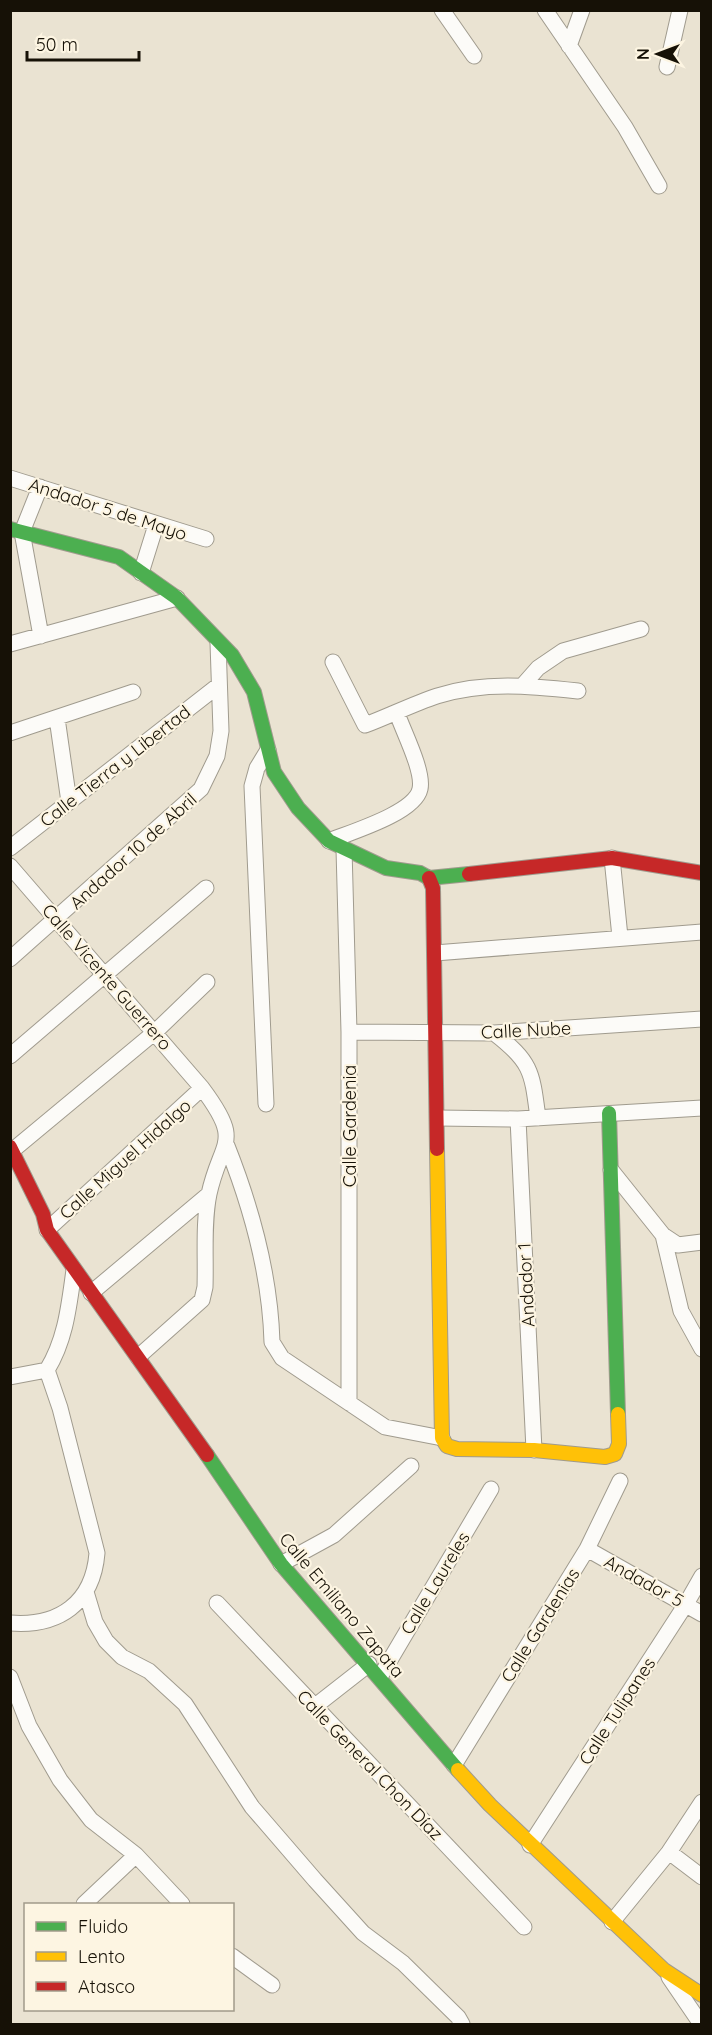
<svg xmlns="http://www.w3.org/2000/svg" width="712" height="2035" font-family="Quicksand,sans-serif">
	<rect width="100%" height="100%" fill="#eae3d2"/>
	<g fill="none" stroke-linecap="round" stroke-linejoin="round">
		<g stroke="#a09b8e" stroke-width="17">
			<path id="street" d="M 442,10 L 474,56
				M 545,10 L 625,127 L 659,186
				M 569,46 L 582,10
				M 667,67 L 680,10
				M 10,478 L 206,539
				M 40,487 L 22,532 L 41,636
				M 141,573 L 156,525
				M 10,644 L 177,598
				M 333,662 L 365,725 C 389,716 413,704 437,696 C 484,681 531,686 578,691
				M 523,685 L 538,668 L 563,651 L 641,629
				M 57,718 L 69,802
				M 10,733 L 133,692
				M 329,841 C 351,832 415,813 420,789 C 424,771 403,731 397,713
				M 10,848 L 219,685
				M 344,849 L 349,1032 L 349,1403
				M 612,858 L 620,937
				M 10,866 L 202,1088 C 244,1144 221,1139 209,1194 C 203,1223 206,1257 205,1287 L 202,1300 L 138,1357
				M 435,953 L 702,932
				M 10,959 L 201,789 L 217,756 L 221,731 L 218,643
				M 349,1032 L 494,1033 L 702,1019
				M 494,1033 C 532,1062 532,1072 538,1118
				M 10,1056 L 206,888
				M 266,1104 L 252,786 L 257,768 L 268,750
				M 438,1118 L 518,1119 L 702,1108
				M 518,1119 L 534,1450
				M 227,1146 C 252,1209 270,1274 272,1342 L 282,1358 L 385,1427 L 442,1438
				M 13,1150 L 155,1032 L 207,982
				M 611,1170 L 663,1235 L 681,1311 L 702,1349
				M 47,1230 L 202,1088
				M 663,1235 L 678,1245 L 702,1242
				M 91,1293 L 209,1194
				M 10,1377 L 47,1370
				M 587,1549 L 702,1614
				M 281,1564 L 334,1535 L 411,1466
				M 86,1592 L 95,1622 L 106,1641 L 122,1657 L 149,1671 L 185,1704 L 252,1807 L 315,1880 L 363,1933 L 403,1963 L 458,2017 L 462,2024
				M 217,1603 L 524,1927
				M 10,1623 C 59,1627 93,1603 97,1553 L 60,1408 L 47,1370 C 66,1339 69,1305 74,1270
				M 10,1677 L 29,1726 L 60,1780 L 91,1820 L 136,1855 L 182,1904
				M 380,1677 L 491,1489
				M 314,1707 L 369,1664
				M 454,1765 L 587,1549 L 620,1481
				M 530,1845 L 686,1604 L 702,1576
				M 669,1852 L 702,1877
				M 84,1904 L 136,1855
				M 612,1922 L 669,1852 L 702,1802
				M 232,1956 L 272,1985
				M 669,1977 L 701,2024"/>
		</g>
		<g stroke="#a09b8e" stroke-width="16">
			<path id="fast" d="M 10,529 L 119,557 L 177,598 L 232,655 L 254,692 L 274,772 L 298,808 L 329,841 L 386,868 L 420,873 L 429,878 L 469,874
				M 609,1113 L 618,1414
				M 207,1455 L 281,1564 L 458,1770"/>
		</g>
		<g stroke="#a09b8e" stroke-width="16">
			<path id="slow" d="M 437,1149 L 442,1438 L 447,1446 L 457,1449 L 534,1450 L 605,1457 L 615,1454 L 619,1444 L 618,1414
				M 458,1770 L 490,1805 L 664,1970 L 702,1995"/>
		</g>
		<g stroke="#a09b8e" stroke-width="16">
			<path id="jam" d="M 469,874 L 612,858 L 702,873
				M 429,878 L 433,888 L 437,1149
				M 10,1147 L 43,1214 L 47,1230 L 207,1455"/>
		</g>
		<use href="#street" stroke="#fcfbf8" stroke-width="15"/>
		<use href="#fast" stroke="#4caf50" stroke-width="14"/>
		<use href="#slow" stroke="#ffc107" stroke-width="14"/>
		<use href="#jam" stroke="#c62828" stroke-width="14"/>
	</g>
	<g text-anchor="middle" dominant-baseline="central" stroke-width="4.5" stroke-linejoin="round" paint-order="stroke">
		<g font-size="18" fill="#161106" stroke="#fdf5e2">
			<text transform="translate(108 509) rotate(18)">Andador 5 de Mayo</text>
			<text transform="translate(115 766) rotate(-38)">Calle Tierra y Libertad</text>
			<text transform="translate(133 851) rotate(-42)">Andador 10 de Abril</text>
			<text transform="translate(107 977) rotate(49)">Calle Vicente Guerrero</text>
			<text transform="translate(526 1030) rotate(-3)">Calle Nube</text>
			<text transform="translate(349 1126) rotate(-90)">Calle Gardenia</text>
			<text transform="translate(125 1159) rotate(-42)">Calle Miguel Hidalgo</text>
			<text transform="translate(526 1285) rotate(-93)">Andador 1</text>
			<text transform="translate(644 1581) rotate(29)">Andador 5</text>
			<text transform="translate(435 1583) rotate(-59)">Calle Laureles</text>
			<text transform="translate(342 1605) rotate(50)">Calle Emiliano Zapata</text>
			<text transform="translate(540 1625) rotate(-58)">Calle Gardenias</text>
			<text transform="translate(617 1711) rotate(-57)">Calle Tulipanes</text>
			<text transform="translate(370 1765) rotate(46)">Calle General Chon Díaz</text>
		</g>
	</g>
	<rect width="712" height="2035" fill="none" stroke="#161106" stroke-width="24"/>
	<rect x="24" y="1903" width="210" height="108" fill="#fdf5e2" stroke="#a19a8a" stroke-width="1.5"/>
	<rect x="36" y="1922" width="30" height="9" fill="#4caf50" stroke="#a19a8a" stroke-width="1.5"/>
	<text x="78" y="1933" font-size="18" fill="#161106">Fluido</text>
	<rect x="36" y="1952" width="30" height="9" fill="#ffc107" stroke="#a19a8a" stroke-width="1.5"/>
	<text x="78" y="1963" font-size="18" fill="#161106">Lento</text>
	<rect x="36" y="1982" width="30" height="9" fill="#c62828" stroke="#a19a8a" stroke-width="1.5"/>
	<text x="78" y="1993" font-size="18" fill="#161106">Atasco</text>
	<g transform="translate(658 54) rotate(270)" stroke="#fdf5e2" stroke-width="4.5" paint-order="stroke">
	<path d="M0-4.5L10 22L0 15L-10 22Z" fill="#161106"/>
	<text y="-9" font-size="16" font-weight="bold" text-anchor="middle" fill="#161106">N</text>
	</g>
	<path d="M27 51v9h112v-9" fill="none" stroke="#161106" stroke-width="3"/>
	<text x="36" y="51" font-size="18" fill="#161106" stroke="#fdf5e2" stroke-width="4.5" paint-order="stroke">50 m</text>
</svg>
